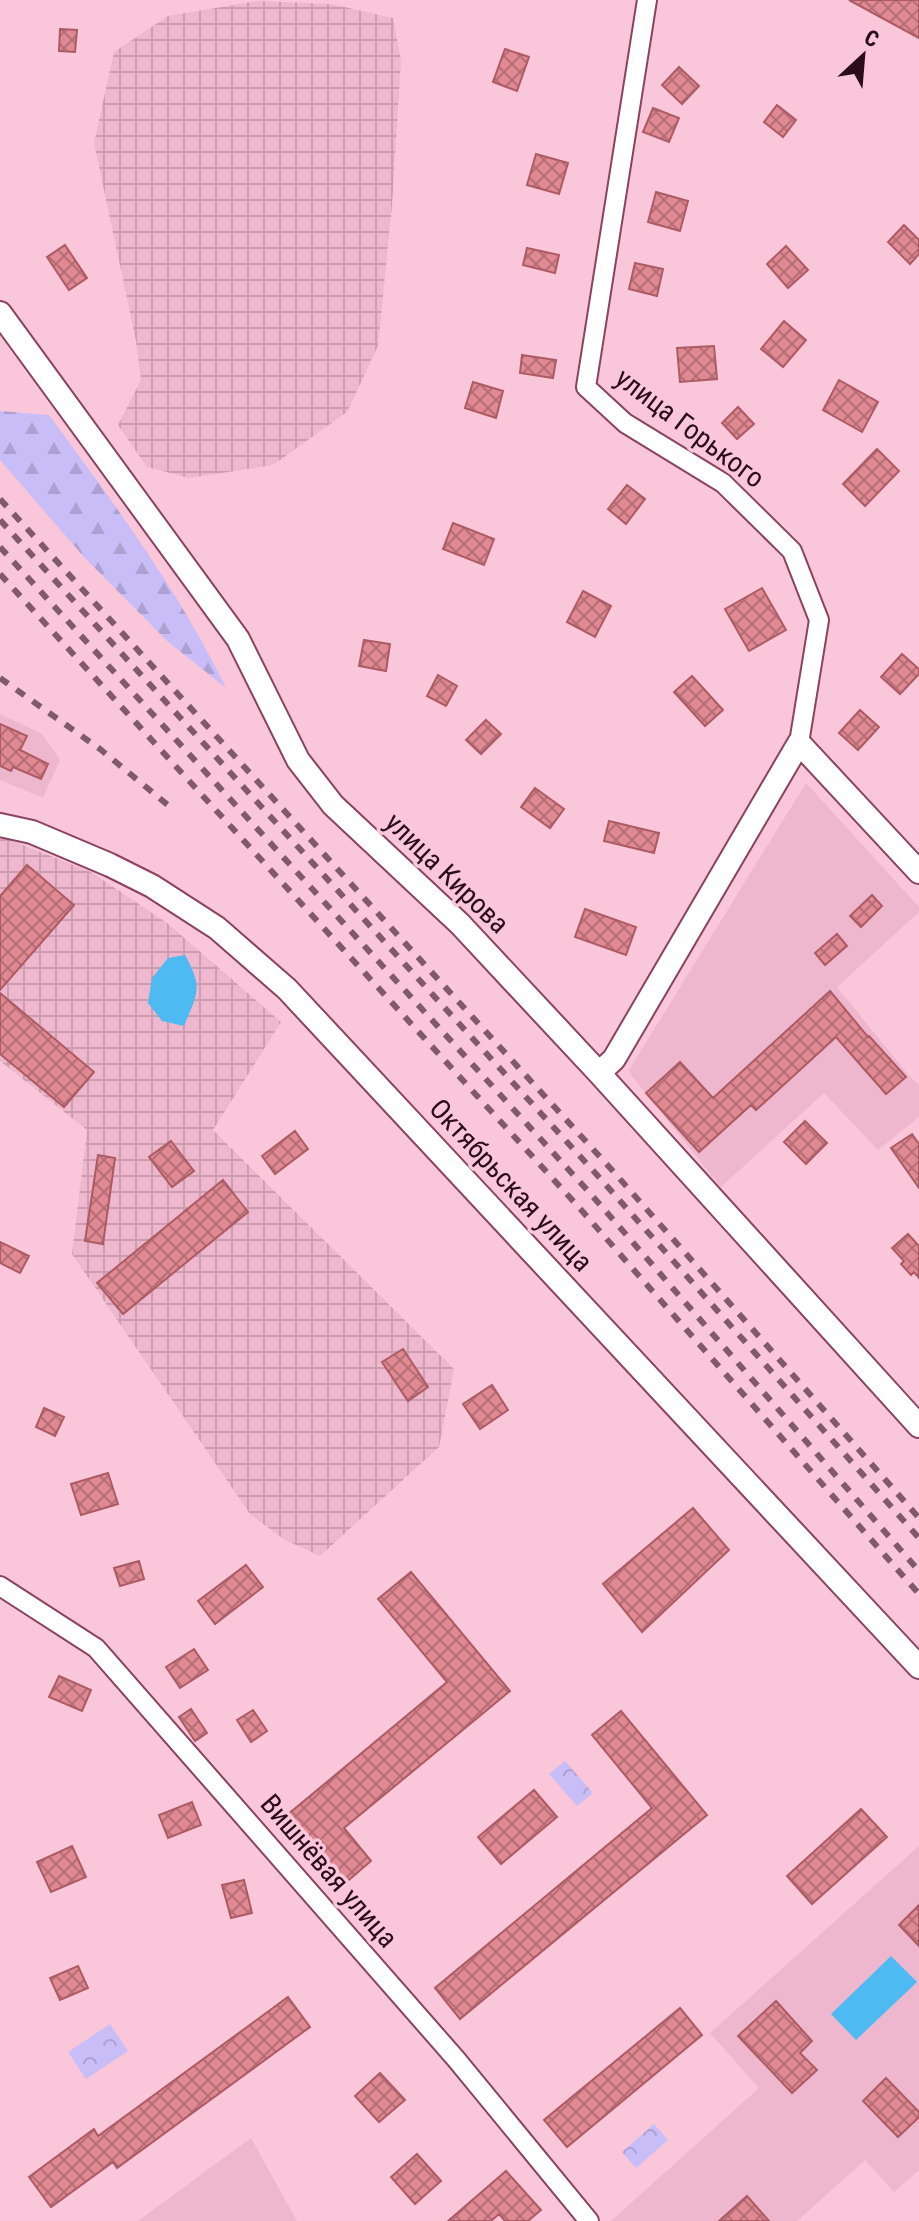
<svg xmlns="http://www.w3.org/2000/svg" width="919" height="2221" font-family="'Roboto Condensed',sans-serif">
	<defs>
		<pattern id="industrial-grid" width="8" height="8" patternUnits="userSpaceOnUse" patternTransform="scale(2)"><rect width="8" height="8" fill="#eeb7cd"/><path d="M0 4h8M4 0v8" fill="none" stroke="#cc9caf"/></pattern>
		<pattern id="forest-firs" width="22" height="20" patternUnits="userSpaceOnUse" patternTransform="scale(2)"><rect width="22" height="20" fill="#c8bdf6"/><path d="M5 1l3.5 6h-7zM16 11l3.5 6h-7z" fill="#aca1d2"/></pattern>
		<pattern id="park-crowns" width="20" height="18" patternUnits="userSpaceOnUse" patternTransform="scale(2)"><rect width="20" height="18" fill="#c8bdf6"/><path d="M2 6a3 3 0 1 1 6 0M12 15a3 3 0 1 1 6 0" fill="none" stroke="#aca1d2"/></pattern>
		<pattern id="building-cross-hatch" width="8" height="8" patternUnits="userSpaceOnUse" patternTransform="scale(2)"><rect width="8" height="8" fill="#e08992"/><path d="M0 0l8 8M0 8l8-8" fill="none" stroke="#b66e76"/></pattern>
	</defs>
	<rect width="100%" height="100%" fill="#fac6da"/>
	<path fill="#eeb7cd" d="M 0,714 L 42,734 L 60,760 L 43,798 L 0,780 Z
		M 806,783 L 919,907 L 919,912 L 837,987 L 910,1077 L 919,1085 L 919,1117 L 878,1150 L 824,1093 L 721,1187 L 631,1075 L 629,1070 Z
		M 919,1846 L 919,2170 L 894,2192 L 865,2160 L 797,2221 L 611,2221 L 759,2088 L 710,2033 Z
		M 251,2138 L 297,2221 L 138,2221 Z"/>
	<path fill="url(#industrial-grid)" d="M 258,1 L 331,4 L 393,18 L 401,61 L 392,205 L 378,346 L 347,412 L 273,465 L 189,478 L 147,467 L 118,425 L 141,380 L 136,341 L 94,143 L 114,52 L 168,16 Z
		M 0,836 L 91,872 L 167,923 L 281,1022 L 213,1130 L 454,1369 L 439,1447 L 320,1556 L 285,1540 L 250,1514 L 72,1254 L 87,1130 L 0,1061 Z"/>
	<path fill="url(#forest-firs)" d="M 0,411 L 49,415 C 113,502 179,591 226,688 L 167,641 L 84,557 L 0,460 Z"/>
	<path fill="url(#park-crowns)" d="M 565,1761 L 593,1793 L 577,1806 L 549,1774 Z
		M 110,2024 L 128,2051 L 86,2079 L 68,2052 Z
		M 654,2124 L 668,2140 L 636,2168 L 622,2152 Z"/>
	<path fill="#4dbbf2" d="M 185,955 C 203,988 198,992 184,1026 L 162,1021 L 148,1003 L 152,978 L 168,958 Z
		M 891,1956 L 917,1982 L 856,2040 L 831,2014 Z"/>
	<path fill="url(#building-cross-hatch)" stroke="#ac5b64" stroke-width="2" d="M 849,0 L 919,0 L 919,38 Z
		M 60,29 L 77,30 L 75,52 L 59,51 Z
		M 505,49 L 529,57 L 517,91 L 493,82 Z
		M 679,67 L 699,86 L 682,104 L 662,85 Z
		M 777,105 L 796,120 L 783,137 L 764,122 Z
		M 653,108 L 679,118 L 669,142 L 643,132 Z
		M 536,154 L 568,163 L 559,194 L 527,185 Z
		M 656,192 L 688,201 L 680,231 L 648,222 Z
		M 904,225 L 919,240 L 919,254 L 910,264 L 888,242 Z
		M 65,245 L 87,278 L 69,290 L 47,257 Z
		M 786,246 L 808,270 L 788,288 L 767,264 Z
		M 527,248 L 559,255 L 555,273 L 523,265 Z
		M 635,263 L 663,269 L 657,296 L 629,289 Z
		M 784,321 L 806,340 L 783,367 L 761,349 Z
		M 714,346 L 717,379 L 680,382 L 677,348 Z
		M 522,355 L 556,360 L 553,378 L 520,373 Z
		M 839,380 L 878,402 L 862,432 L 823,410 Z
		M 473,382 L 503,391 L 496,418 L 465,408 Z
		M 738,407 L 754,424 L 737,439 L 722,423 Z
		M 877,449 L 899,471 L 865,506 L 843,484 Z
		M 627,485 L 645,499 L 626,524 L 608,509 Z
		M 453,523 L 494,539 L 484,565 L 443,549 Z
		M 762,588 L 786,630 L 749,651 L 725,609 Z
		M 583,591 L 611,606 L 595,637 L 567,622 Z
		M 364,640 L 390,644 L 386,671 L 359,666 Z
		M 902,654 L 919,669 L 919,674 L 900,694 L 881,677 Z
		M 438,675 L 457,686 L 446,706 L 427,696 Z
		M 692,676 L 723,710 L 705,726 L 674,692 Z
		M 860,710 L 879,727 L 858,750 L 839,733 Z
		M 486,720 L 501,734 L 481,754 L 466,740 Z
		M 0,724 L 27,736 L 20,750 L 48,764 L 41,779 L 13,767 L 11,771 L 0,766 Z
		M 535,788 L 564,809 L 550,828 L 521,807 Z
		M 609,821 L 659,833 L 654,853 L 604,841 Z
		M 27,865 L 74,905 L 0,990 L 0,896 Z
		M 872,895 L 882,906 L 861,927 L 850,916 Z
		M 585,909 L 636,927 L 626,955 L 575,937 Z
		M 837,934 L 847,946 L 825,965 L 815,953 Z
		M 830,991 L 868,1037 L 869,1036 L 906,1077 L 886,1094 L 836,1037 L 756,1110 L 751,1105 L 699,1152 L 646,1093 L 680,1062 L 713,1098 Z
		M 0,993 L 94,1072 L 64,1107 L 0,1054 Z
		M 805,1121 L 827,1143 L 806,1164 L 784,1142 Z
		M 295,1131 L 308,1149 L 275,1174 L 262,1156 Z
		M 912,1134 L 919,1144 L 919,1188 L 891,1148 Z
		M 171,1141 L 194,1171 L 172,1187 L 149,1157 Z
		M 98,1155 L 115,1158 L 103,1244 L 85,1241 Z
		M 223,1180 L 248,1212 L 123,1314 L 97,1283 Z
		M 908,1234 L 919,1246 L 919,1278 L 914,1272 L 911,1275 L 901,1264 L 904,1261 L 892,1248 Z
		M 0,1242 L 29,1256 L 20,1273 L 0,1263 Z
		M 403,1349 L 428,1387 L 408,1401 L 382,1362 Z
		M 492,1385 L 508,1410 L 480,1429 L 463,1404 Z
		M 44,1408 L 64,1417 L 55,1436 L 36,1427 Z
		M 108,1473 L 118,1504 L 81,1515 L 71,1484 Z
		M 693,1508 L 729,1550 L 642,1632 L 603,1584 Z
		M 139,1561 L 144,1579 L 120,1586 L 114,1568 Z
		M 246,1565 L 263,1587 L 215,1624 L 198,1601 Z
		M 411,1572 L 510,1691 L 344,1828 L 371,1861 L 343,1885 L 286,1816 L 447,1682 L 378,1599 Z
		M 194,1649 L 208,1670 L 180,1688 L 166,1667 Z
		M 59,1676 L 91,1690 L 82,1711 L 49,1697 Z
		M 191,1709 L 207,1733 L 195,1741 L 179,1717 Z
		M 253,1710 L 267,1731 L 251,1742 L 237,1720 Z
		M 621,1711 L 707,1815 L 460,2019 L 435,1988 L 652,1808 L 592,1735 Z
		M 534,1790 L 557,1817 L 501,1864 L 478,1837 Z
		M 192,1802 L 201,1825 L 168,1838 L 159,1815 Z
		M 861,1809 L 887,1837 L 812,1904 L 787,1876 Z
		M 72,1846 L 86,1877 L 51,1892 L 37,1862 Z
		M 244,1880 L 252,1913 L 231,1918 L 222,1885 Z
		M 919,1905 L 919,1946 L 899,1925 Z
		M 78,1966 L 88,1988 L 60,2000 L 50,1978 Z
		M 288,1997 L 310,2027 L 117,2168 L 113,2162 L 51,2207 L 29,2177 L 94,2129 L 98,2136 Z
		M 776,2001 L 812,2041 L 800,2053 L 817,2070 L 792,2093 L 738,2036 Z
		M 680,2008 L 702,2035 L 567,2147 L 544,2120 Z
		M 380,2073 L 405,2100 L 379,2122 L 355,2096 Z
		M 886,2078 L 919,2112 L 919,2117 L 898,2137 L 863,2101 Z
		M 417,2154 L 441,2181 L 415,2204 L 391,2177 Z
		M 506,2171 L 541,2210 L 528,2221 L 505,2221 L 499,2214 L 491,2221 L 448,2221 Z
		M 747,2196 L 769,2221 L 719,2221 Z"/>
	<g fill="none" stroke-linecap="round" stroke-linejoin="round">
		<g stroke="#8a4262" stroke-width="22">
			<path id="minor" d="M 647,0 L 586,387 L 625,423 L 723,483 L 792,551 L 819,620 L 799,743
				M 0,1586 L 96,1648 L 456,2059 L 589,2221"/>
		</g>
		<g stroke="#8a4262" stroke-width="26">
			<path id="tertiary" d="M 0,313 L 238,639 L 298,760 L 333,805 L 460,924 L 599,1073 L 919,1426
				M 0,825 L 32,832 L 110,865 L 152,886 L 217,928 L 287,989 L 919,1667
				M 599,1073 L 614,1059 L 799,743 L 919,872"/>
		</g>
		<use href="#minor" stroke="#fff" stroke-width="18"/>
		<use href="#tertiary" stroke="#fff" stroke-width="22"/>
		<path stroke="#815a6a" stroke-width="6" stroke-dasharray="10 10" stroke-linecap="butt" d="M 0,499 L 612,1170 L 919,1518
			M 0,520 L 598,1176 L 919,1538
			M 0,547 L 589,1192 L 919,1571
			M 0,574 L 575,1203 L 919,1594
			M 0,678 L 100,749 L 175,811"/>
	</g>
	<g text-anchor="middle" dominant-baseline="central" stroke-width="7" stroke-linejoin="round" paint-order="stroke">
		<g font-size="28" fill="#2a0c1a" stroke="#fac6da">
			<text transform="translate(690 428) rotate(37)">улица Горького</text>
			<text transform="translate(447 873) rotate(44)">улица Кирова</text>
			<text transform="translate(511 1185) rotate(47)">Октябрьская улица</text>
			<text transform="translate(329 1871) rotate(49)">Вишнёвая улица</text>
		</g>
	</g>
	<g transform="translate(863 56) rotate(26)" stroke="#fac6da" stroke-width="6" paint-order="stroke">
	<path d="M0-6L14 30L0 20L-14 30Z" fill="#2a0c1a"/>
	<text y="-12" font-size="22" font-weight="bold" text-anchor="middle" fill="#2a0c1a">С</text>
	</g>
</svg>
